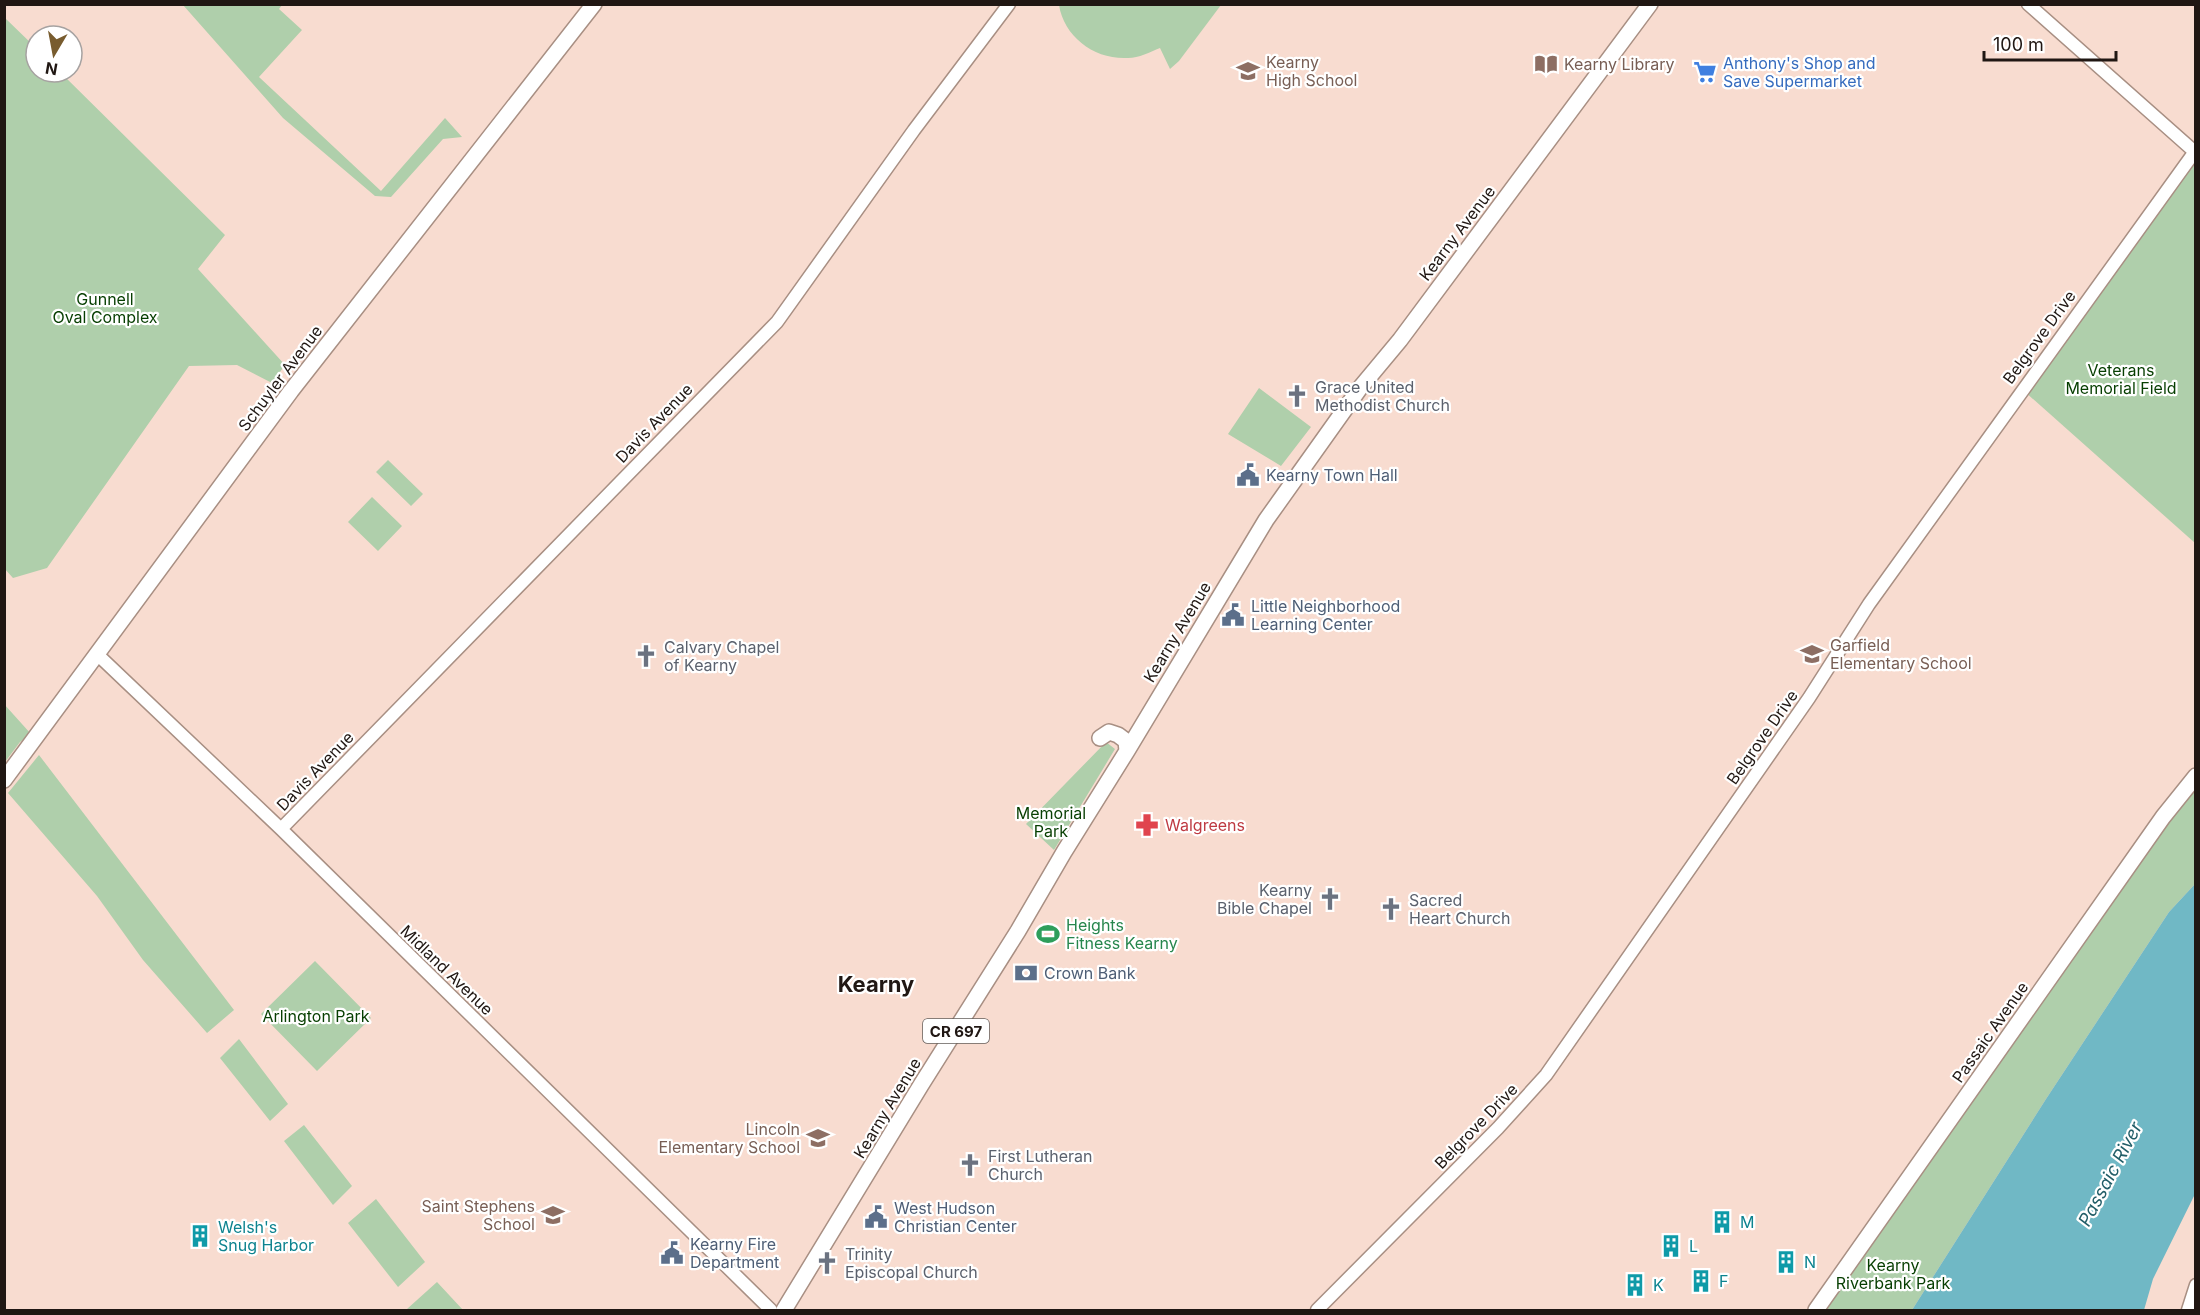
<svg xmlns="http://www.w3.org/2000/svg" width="2200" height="1315" font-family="Inter,sans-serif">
	<rect width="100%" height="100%" fill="#f8dcd0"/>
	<path fill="#afcfab" d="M 183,5 L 282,5 L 279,9 L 302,30 L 259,77 L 381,191 L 445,118 L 462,137 L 443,139 L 391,197 L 375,196 L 283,118 Z
		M 1059,5 L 1059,4 L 1221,5 L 1179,61 L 1170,69 L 1160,48 C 1150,52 1139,58 1128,58 C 1095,60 1064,37 1059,5 Z
		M 4,17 L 36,48 L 36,72 L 60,72 L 225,235 L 198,269 L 285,365 L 272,383 L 237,365 L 189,366 L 47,568 L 13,578 L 4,568 Z
		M 2196,149 L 2195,543 L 2024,391 Z
		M 1259,388 L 1311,427 L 1281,466 L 1228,434 Z
		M 388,460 L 423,494 L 411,506 L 376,472 Z
		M 372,497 L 402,526 L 378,551 L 348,522 Z
		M 4,704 L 31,734 L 20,742 L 5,762 Z
		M 1106,742 L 1115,749 L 1054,850 L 1026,824 Z
		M 39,755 L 234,1010 L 207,1033 L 143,960 L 97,896 L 8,793 Z
		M 2195,785 L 2195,884 L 2169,912 L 2046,1099 L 1912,1310 L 1826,1310 L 1839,1287 L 1931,1161 Z
		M 315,961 L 371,1018 L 317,1071 L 261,1014 Z
		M 239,1039 L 288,1104 L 270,1121 L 220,1058 Z
		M 304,1125 L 352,1186 L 333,1205 L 284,1141 Z
		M 376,1199 L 425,1262 L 398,1287 L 348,1223 Z
		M 437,1282 L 463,1310 L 408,1310 L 407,1309 Z"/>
	<path fill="#70b8c5" d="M 2195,884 L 2195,1194 L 2153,1279 L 2144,1310 L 1912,1310 L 2046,1099 L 2169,912 Z"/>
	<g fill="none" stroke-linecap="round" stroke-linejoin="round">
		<g stroke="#a88f83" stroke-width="15">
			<path id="minor" d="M 2028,4 L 2196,153
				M 98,655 L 281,829 L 771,1310
				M 281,829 L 777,322 L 914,130 L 1009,4
				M 1317,1310 L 1498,1128 L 1546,1075 L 1809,698 L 1869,604 L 2196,150
				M 2188,1310 L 2196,1285"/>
		</g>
		<g stroke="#a88f83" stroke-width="18">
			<path id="major" d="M 1100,738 L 1109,732 L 1118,735 L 1126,741 L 1127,751
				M 4,780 L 291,391 L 594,4
				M 784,1310 L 921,1085 L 1018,931 L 1064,852 L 1127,751 L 1266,520 L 1360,388 L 1400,340 L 1650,4
				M 1816,1310 L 2163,817 L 2196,776"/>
		</g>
		<use href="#minor" stroke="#fff" stroke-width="12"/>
		<use href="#major" stroke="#fff" stroke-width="15"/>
	</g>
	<defs>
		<g id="library-bare" transform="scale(1.8)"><path d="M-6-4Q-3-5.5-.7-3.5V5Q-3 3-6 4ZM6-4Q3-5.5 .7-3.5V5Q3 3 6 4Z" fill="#8d6e63" stroke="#fff" stroke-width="2.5" paint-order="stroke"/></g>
		<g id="school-bare" transform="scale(1.8)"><path d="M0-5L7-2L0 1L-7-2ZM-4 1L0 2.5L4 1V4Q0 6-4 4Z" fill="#8d6e63" stroke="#fff" stroke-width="2.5" paint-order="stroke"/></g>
		<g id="supermarket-bare" transform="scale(1.8)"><path d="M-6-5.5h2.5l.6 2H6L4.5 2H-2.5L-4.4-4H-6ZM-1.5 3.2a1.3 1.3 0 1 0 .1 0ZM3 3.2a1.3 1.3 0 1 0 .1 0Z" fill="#3f7fe0" stroke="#fff" stroke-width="2.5" paint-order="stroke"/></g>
		<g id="church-bare" transform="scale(1.8)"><path d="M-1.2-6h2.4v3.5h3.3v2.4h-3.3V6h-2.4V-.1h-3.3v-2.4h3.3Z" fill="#6b7280" stroke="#fff" stroke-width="2.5" paint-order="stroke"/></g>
		<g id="civic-bare" transform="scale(1.8)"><path d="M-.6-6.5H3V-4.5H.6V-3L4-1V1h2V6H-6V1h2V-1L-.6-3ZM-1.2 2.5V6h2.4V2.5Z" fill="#5c6f8a" stroke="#fff" stroke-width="2.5" paint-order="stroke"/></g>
		<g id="pharmacy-bare" transform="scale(1.8)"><path d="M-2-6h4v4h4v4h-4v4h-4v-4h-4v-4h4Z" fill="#e0444e" stroke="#fff" stroke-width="2.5" paint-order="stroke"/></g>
		<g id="stadium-bare" transform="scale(1.8)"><path d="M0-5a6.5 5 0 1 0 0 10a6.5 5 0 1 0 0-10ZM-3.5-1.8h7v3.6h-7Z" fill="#2e9e5b" stroke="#fff" stroke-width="2.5" paint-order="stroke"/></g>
		<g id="bank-bare" transform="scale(1.8)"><path d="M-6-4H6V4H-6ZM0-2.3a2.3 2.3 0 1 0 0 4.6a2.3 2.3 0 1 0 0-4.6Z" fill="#5c6f8a" stroke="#fff" stroke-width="2.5" paint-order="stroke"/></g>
		<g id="building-bare" transform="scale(1.8)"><path d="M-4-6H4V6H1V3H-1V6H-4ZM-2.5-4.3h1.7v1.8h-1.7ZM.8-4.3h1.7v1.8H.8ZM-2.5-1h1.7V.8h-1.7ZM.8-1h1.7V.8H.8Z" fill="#0f9aa8" stroke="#fff" stroke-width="2.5" paint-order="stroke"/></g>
	</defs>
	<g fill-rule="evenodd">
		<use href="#library-bare" x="1546" y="64"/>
		<use href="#school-bare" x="1248" y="71"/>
		<use href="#supermarket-bare" x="1705" y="72"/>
		<use href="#church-bare" x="1297" y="396"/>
		<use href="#civic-bare" x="1248" y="475"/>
		<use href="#civic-bare" x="1233" y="615"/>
		<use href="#school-bare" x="1812" y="654"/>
		<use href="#church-bare" x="646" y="656"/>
		<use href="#pharmacy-bare" x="1147" y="825"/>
		<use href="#church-bare" x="1330" y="899"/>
		<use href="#church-bare" x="1391" y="909"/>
		<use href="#stadium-bare" x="1048" y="934"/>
		<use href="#bank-bare" x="1026" y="973"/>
		<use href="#school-bare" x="818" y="1138"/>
		<use href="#church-bare" x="970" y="1165"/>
		<use href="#school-bare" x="553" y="1215"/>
		<use href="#civic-bare" x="876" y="1217"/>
		<use href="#building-bare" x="1722" y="1222"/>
		<use href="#building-bare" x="200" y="1236"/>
		<use href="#building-bare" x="1671" y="1246"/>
		<use href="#civic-bare" x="672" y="1253"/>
		<use href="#building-bare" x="1786" y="1262"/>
		<use href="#church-bare" x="827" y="1263"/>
		<use href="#building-bare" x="1701" y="1281"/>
		<use href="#building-bare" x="1635" y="1285"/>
	</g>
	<g text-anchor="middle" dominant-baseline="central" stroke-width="4.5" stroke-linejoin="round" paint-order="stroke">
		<rect fill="#fff" stroke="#635d5a" stroke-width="1.5" x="923" y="1019" width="66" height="24" rx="4.5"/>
		<g font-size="15" font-weight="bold" fill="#201713">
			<text x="956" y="1031">CR 697</text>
		</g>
		<g font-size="16" fill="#785e54" stroke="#fff" text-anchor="start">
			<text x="1266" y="62">Kearny<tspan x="1266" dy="18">High School</tspan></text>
			<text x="1564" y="64">Kearny Library</text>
			<text x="1830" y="645">Garfield<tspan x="1830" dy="18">Elementary School</tspan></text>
			<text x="800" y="1129" text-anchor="end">Lincoln<tspan x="800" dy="18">Elementary School</tspan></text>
			<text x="535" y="1206" text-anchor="end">Saint Stephens<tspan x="535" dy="18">School</tspan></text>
		</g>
		<g font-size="16" fill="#366cbe" stroke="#fff" text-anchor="start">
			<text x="1723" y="63">Anthony's Shop and<tspan x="1723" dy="18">Save Supermarket</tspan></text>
		</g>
		<g font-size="16" fill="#201713" stroke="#fff">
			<text transform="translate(1457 233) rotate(-53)">Kearny Avenue</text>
			<text transform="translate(2039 337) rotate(-54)">Belgrove Drive</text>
			<text transform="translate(280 378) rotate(-53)">Schuyler Avenue</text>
			<text transform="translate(654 423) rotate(-46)">Davis Avenue</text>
			<text transform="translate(1177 632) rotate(-59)">Kearny Avenue</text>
			<text transform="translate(1762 737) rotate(-55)">Belgrove Drive</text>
			<text transform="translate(315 771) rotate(-46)">Davis Avenue</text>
			<text transform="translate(447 970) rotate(44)">Midland Avenue</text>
			<text transform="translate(1990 1032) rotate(-55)">Passaic Avenue</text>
			<text transform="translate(887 1108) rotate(-59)">Kearny Avenue</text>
			<text transform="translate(1476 1126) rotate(-46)">Belgrove Drive</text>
		</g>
		<g font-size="16" fill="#063e01" stroke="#fff">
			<text x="105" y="299">Gunnell<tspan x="105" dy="18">Oval Complex</tspan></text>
			<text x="2121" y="370">Veterans<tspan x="2121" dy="18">Memorial Field</tspan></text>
			<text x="1051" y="813">Memorial<tspan x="1051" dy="18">Park</tspan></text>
			<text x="316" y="1016">Arlington Park</text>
			<text x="1893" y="1265">Kearny<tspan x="1893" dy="18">Riverbank Park</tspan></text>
		</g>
		<g font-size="16" fill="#5b616d" stroke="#fff" text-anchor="start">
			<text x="1315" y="387">Grace United<tspan x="1315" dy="18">Methodist Church</tspan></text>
			<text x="664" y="647">Calvary Chapel<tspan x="664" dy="18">of Kearny</tspan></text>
			<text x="1312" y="890" text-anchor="end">Kearny<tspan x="1312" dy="18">Bible Chapel</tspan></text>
			<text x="1409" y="900">Sacred<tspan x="1409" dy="18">Heart Church</tspan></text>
			<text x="988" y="1156">First Lutheran<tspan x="988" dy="18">Church</tspan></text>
			<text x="845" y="1254">Trinity<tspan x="845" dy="18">Episcopal Church</tspan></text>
		</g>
		<g font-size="16" fill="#4e5e75" stroke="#fff" text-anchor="start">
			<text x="1266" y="475">Kearny Town Hall</text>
			<text x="1251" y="606">Little Neighborhood<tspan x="1251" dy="18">Learning Center</tspan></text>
			<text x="1044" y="973">Crown Bank</text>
			<text x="894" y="1208">West Hudson<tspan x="894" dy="18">Christian Center</tspan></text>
			<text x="690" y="1244">Kearny Fire<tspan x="690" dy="18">Department</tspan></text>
		</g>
		<g font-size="16" fill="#be3a42" stroke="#fff" text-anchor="start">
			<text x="1165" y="825">Walgreens</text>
		</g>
		<g font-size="16" fill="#27864d" stroke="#fff" text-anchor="start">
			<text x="1066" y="925">Heights<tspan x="1066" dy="18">Fitness Kearny</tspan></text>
		</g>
		<g font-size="16" fill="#0d838f" stroke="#fff" text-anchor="start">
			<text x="1740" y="1222">M</text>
			<text x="218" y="1227">Welsh's<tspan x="218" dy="18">Snug Harbor</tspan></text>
			<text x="1689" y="1246">L</text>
			<text x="1804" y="1262">N</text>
			<text x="1719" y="1281">F</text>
			<text x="1653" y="1285">K</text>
		</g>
		<g font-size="18" font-style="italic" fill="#225e68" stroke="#fff">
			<text transform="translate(2110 1174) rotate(-62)">Passaic River</text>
		</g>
		<g font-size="22" font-weight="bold" fill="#201713" stroke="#fff">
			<text x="876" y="984">Kearny</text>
		</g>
	</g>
	<rect width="2200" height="1315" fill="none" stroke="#201713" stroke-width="12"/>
	<g transform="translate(54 54) rotate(190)"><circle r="28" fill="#ffffff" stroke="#a6a2a1" stroke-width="1.5"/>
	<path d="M0-4.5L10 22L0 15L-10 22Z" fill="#785c2f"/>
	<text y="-9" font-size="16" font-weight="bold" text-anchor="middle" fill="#201713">N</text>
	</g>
	<path d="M1984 51v9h132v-9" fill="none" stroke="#201713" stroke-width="3"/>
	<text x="1993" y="51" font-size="18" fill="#201713" stroke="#ffffff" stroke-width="4.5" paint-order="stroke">100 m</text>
</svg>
